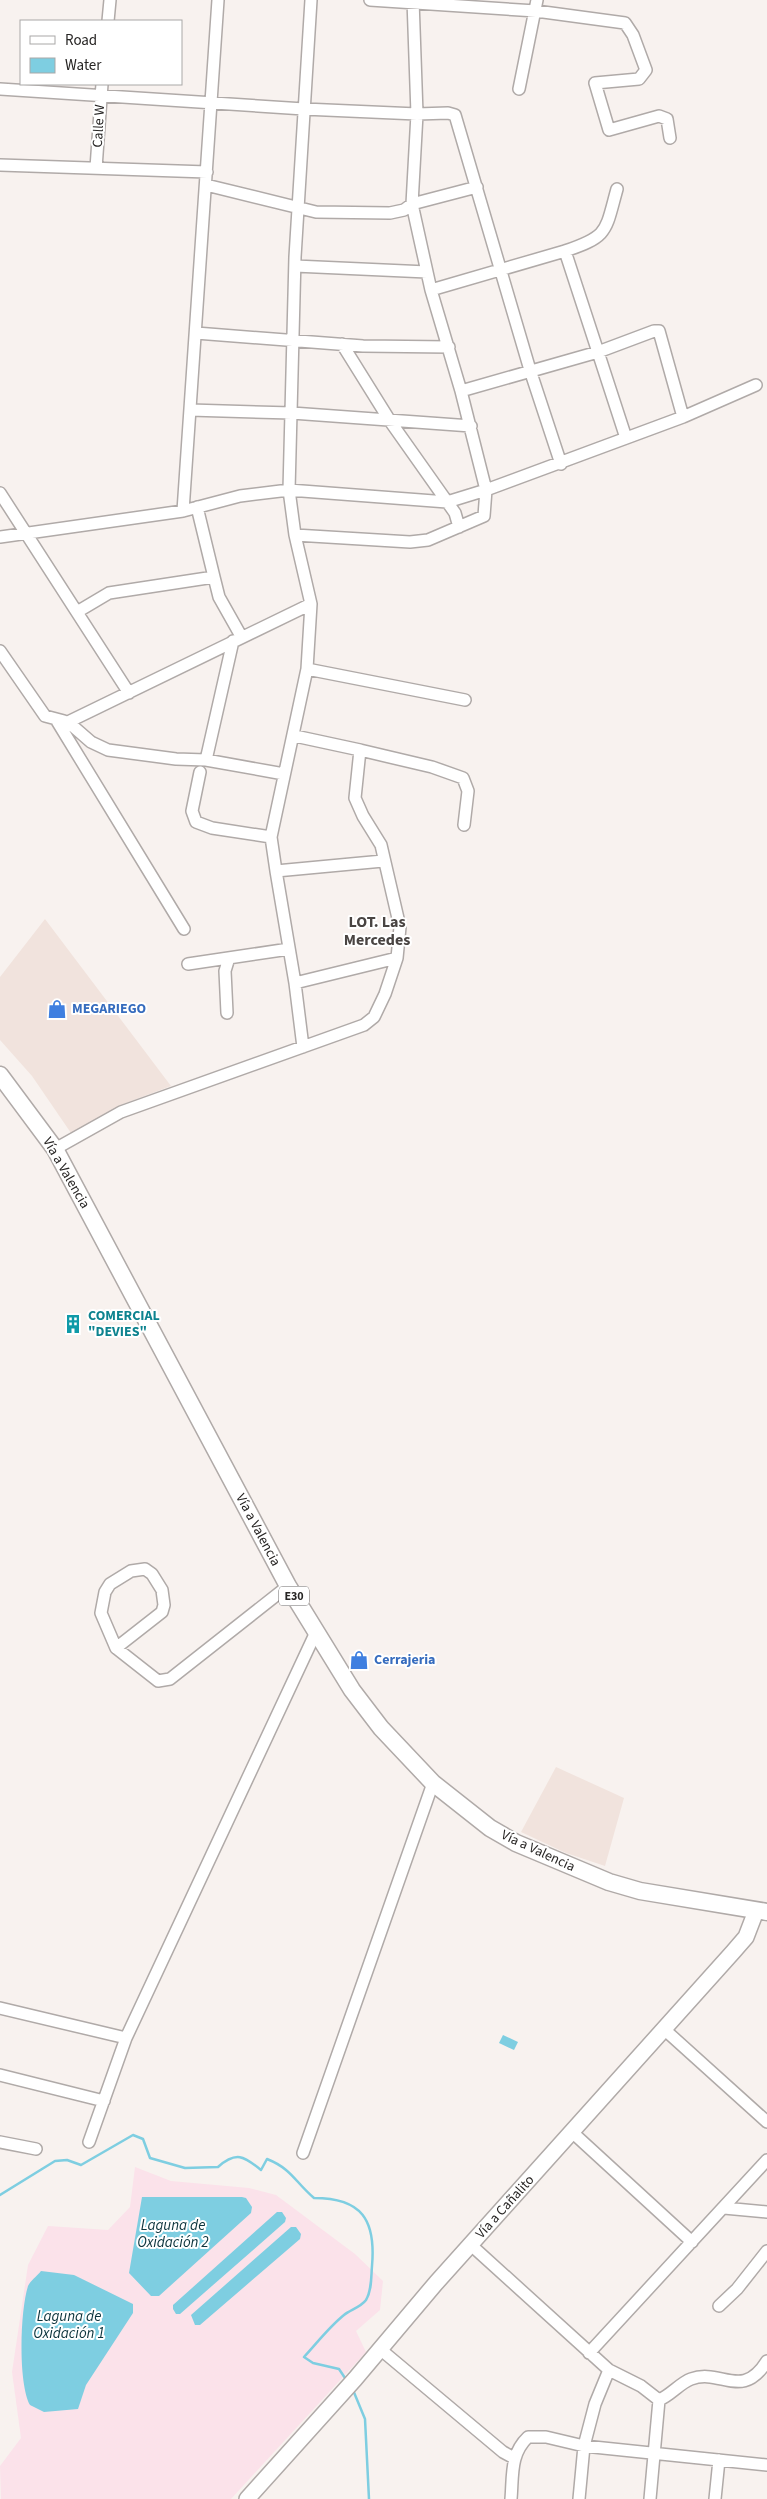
<svg xmlns="http://www.w3.org/2000/svg" width="767" height="2499" font-family="'Source Sans 3',sans-serif">
	<rect width="100%" height="100%" fill="#f8f2ef"/>
	<path fill="#f1e3dd" d="M 45,919 L 171,1086 L 123,1104 L 71,1133 L 32,1076 L 0,1040 L 0,977 Z
		M 556,1767 L 624,1798 L 605,1866 L 566,1853 L 521,1832 Z"/>
	<path fill="#fbe2ea" d="M 135,2167 L 171,2181 L 249,2188 L 276,2195 L 355,2254 L 383,2281 L 380,2310 L 356,2331 L 366,2352 L 231,2499 L 1,2499 L 0,2466 L 21,2438 L 12,2372 L 28,2265 L 48,2226 L 108,2230 L 130,2207 Z"/>
	<path fill="#7ecee1" d="M 503,2035 L 518,2042 L 514,2050 L 499,2043 Z
		M 142,2197 L 242,2197 L 246,2198 L 252,2207 L 251,2213 L 159,2296 L 151,2296 L 129,2273 Z
		M 277,2212 L 282,2212 L 286,2218 L 285,2222 L 180,2314 L 176,2314 L 173,2309 L 173,2305 Z
		M 291,2227 L 296,2227 L 301,2234 L 300,2239 L 200,2325 L 195,2325 L 191,2315 Z
		M 41,2271 L 74,2275 L 133,2304 L 133,2313 L 86,2385 L 78,2409 L 44,2412 L 30,2405 C 18,2383 20,2311 28,2286 C 30,2281 37,2276 41,2271 Z"/>
	<g fill="none" stroke-linecap="round" stroke-linejoin="round">
		<path stroke="#7ecee1" stroke-width="2.5" d="M 0,2195 L 55,2161 L 67,2160 L 81,2165 L 133,2135 L 143,2139 L 150,2158 L 185,2168 L 218,2167 C 236,2151 244,2156 261,2170 L 267,2159 C 292,2169 295,2182 314,2198 C 362,2198 376,2220 372,2266 C 371,2277 372,2290 366,2300 C 361,2307 350,2310 344,2315 C 329,2327 317,2343 304,2357 L 313,2363 L 339,2369 L 347,2381
			M 353,2390 L 365,2419 L 369,2499"/>
		<g stroke="#b0aaa8" stroke-width="14">
			<path id="minor" d="M 311,0 L 295,257 L 289,490 L 295,535 L 311,604
				M 370,0 L 536,11 L 625,23 L 633,35 L 646,70 L 639,79 L 595,83 L 609,130 L 659,116 L 667,119 L 670,138
				M 108,21 L 110,0
				M 0,89 L 304,109 L 417,114 L 448,113 L 455,115 L 530,370 L 561,464
				M 519,89 L 537,0
				M 0,165 L 207,172
				M 96,168 L 102,84
				M 206,185 L 316,212 L 390,213 L 404,210 L 412,204 L 477,187
				M 295,266 L 427,272
				M 431,290 L 565,251
				M 196,333 L 363,346 L 449,347
				M 342,344 L 390,421 L 455,513 L 459,527
				M 461,391 L 598,352 L 565,251 C 609,236 605,232 617,189
				M 190,410 L 292,413 L 471,426
				M 626,438 L 598,352 L 654,331 L 659,331 L 683,417
				M 0,493 L 129,693
				M 183,511 L 218,0
				M 295,535 L 410,542 L 428,540 L 484,516 L 486,490 L 683,417 L 756,385
				M 0,537 L 183,511 L 240,496 L 289,490 L 447,502 L 486,490 L 461,391 L 431,290 L 412,204 L 417,114 L 413,0
				M 214,577 L 219,597 L 241,636
				M 77,612 L 109,593 L 214,577 L 197,507
				M 0,651 L 45,716 L 64,721
				M 307,669 L 465,700
				M 57,721 L 184,929
				M 295,736 L 360,750
				M 206,760 L 233,641
				M 200,772 L 192,811 L 196,822 L 212,828 L 271,837
				M 276,871 L 271,837 L 307,669 L 311,604 L 68,722 L 91,742 L 108,750 L 176,759 L 206,760 L 284,774
				M 188,964 L 289,949
				M 295,983 L 276,871 L 383,861
				M 227,1013 L 225,971 L 229,958
				M 303,1047 L 295,983 L 397,958
				M 55,1149 L 121,1112 L 364,1025 L 374,1017 L 385,994 L 397,958 L 400,927 L 381,845 L 363,816 L 355,798 L 360,750 L 432,767 L 463,778 L 468,791 L 464,825
				M 116,1648 L 162,1612 L 164,1605 L 162,1590 L 152,1574 L 145,1569 L 131,1571 L 110,1584 L 105,1592 L 101,1613 L 116,1648 L 158,1681 L 170,1679 L 288,1586
				M 0,2008 L 126,2038
				M 665,2030 L 767,2122
				M 0,2075 L 104,2101
				M 572,2132 L 692,2242
				M 0,2142 L 36,2149
				M 89,2142 L 126,2038 L 316,1632
				M 303,2153 L 433,1783
				M 724,2208 L 767,2212
				M 471,2245 L 609,2370 L 641,2386 L 659,2400
				M 719,2306 L 737,2289 L 767,2251
				M 380,2349 L 503,2452 L 514,2458
				M 589,2353 L 767,2160
				M 659,2400 C 671,2395 680,2383 691,2379 C 721,2368 742,2401 767,2361
				M 511,2499 C 513,2475 510,2454 528,2437 L 546,2437 L 584,2446 L 767,2465
				M 579,2499 L 584,2446 L 595,2404 L 609,2370
				M 650,2499 L 659,2400
				M 715,2499 L 719,2460"/>
		</g>
		<g stroke="#b0aaa8" stroke-width="18">
			<path id="major" d="M 247,2499 L 355,2379 L 436,2283 L 733,1952 L 746,1937 L 756,1911"/>
		</g>
		<g stroke="#b0aaa8" stroke-width="19">
			<path id="highway" d="M 0,1075 L 55,1149 L 288,1586 L 352,1690 L 381,1728 L 433,1783 L 490,1828 L 516,1843 L 609,1882 L 640,1891 L 767,1912"/>
		</g>
		<use href="#minor" stroke="#fff" stroke-width="11"/>
		<use href="#major" stroke="#fff" stroke-width="15"/>
		<use href="#highway" stroke="#fff" stroke-width="16"/>
	</g>
	<defs>
		<g id="shop-bare" transform="scale(1.5)"><path d="M-5-2.5h2.3a2.7 3.5 0 0 1 5.4 0H5L5.5 6h-11ZM-1.5-2.5h3a1.5 2.3 0 0 0-3 0Z" fill="#3f7fe0" stroke="#fff" stroke-width="2.5" paint-order="stroke"/></g>
		<g id="building-bare" transform="scale(1.5)"><path d="M-4-6H4V6H1V3H-1V6H-4ZM-2.5-4.3h1.7v1.8h-1.7ZM.8-4.3h1.7v1.8H.8ZM-2.5-1h1.7V.8h-1.7ZM.8-1h1.7V.8H.8Z" fill="#0f9aa8" stroke="#fff" stroke-width="2.5" paint-order="stroke"/></g>
	</defs>
	<g fill-rule="evenodd">
		<use href="#shop-bare" x="57" y="1009"/>
		<use href="#building-bare" x="73" y="1324"/>
		<use href="#shop-bare" x="359" y="1660"/>
	</g>
	<g text-anchor="middle" dominant-baseline="central" stroke-width="4" stroke-linejoin="round" paint-order="stroke">
		<rect fill="#fff" stroke="#686666" stroke-width="1" x="279" y="1586.5" width="30" height="19" rx="4"/>
		<g font-size="12" font-weight="bold" fill="#272524">
			<text x="294" y="1596">E30</text>
		</g>
		<g font-size="14" fill="#272524" stroke="#fff">
			<text transform="translate(99 126) rotate(-87)">Calle W</text>
			<text transform="translate(66 1173) rotate(60)">Vía a Valencia</text>
			<text transform="translate(258 1530) rotate(62)">Vía a Valencia</text>
			<text transform="translate(538 1851) rotate(25)">Vía a Valencia</text>
			<text transform="translate(505 2207) rotate(-48)">Vía a Cañalito</text>
		</g>
		<g font-size="14" font-weight="bold" fill="#366cbe" stroke="#fff" text-anchor="start">
			<text x="72" y="1009">MEGARIEGO</text>
			<text x="374" y="1660">Cerrajeria</text>
		</g>
		<g font-size="14" font-weight="bold" fill="#0d838f" stroke="#fff" text-anchor="start">
			<text x="88" y="1316">COMERCIAL<tspan x="88" dy="16">"DEVIES"</tspan></text>
		</g>
		<g font-size="15" font-style="italic" fill="#0b333c" stroke="#fff">
			<text x="173" y="2225">Laguna de<tspan x="173" dy="17">Oxidación 2</tspan></text>
			<text x="69" y="2316">Laguna de<tspan x="69" dy="17">Oxidación 1</tspan></text>
		</g>
		<g font-size="16" font-weight="bold" fill="#494442" stroke="#fff">
			<text x="377" y="922">LOT. Las<tspan x="377" dy="18">Mercedes</tspan></text>
		</g>
	</g>
	<rect x="20" y="20" width="162" height="65" fill="#ffffff" stroke="#a9a8a7"/>
	<rect x="30" y="36" width="25" height="8" fill="#ffffff" stroke="#a9a8a7"/>
	<text x="65" y="45" font-size="15" fill="#272524">Road</text>
	<rect x="30" y="58" width="25" height="15" fill="#7ecee1" stroke="#a9a8a7"/>
	<text x="65" y="70" font-size="15" fill="#272524">Water</text>
</svg>
